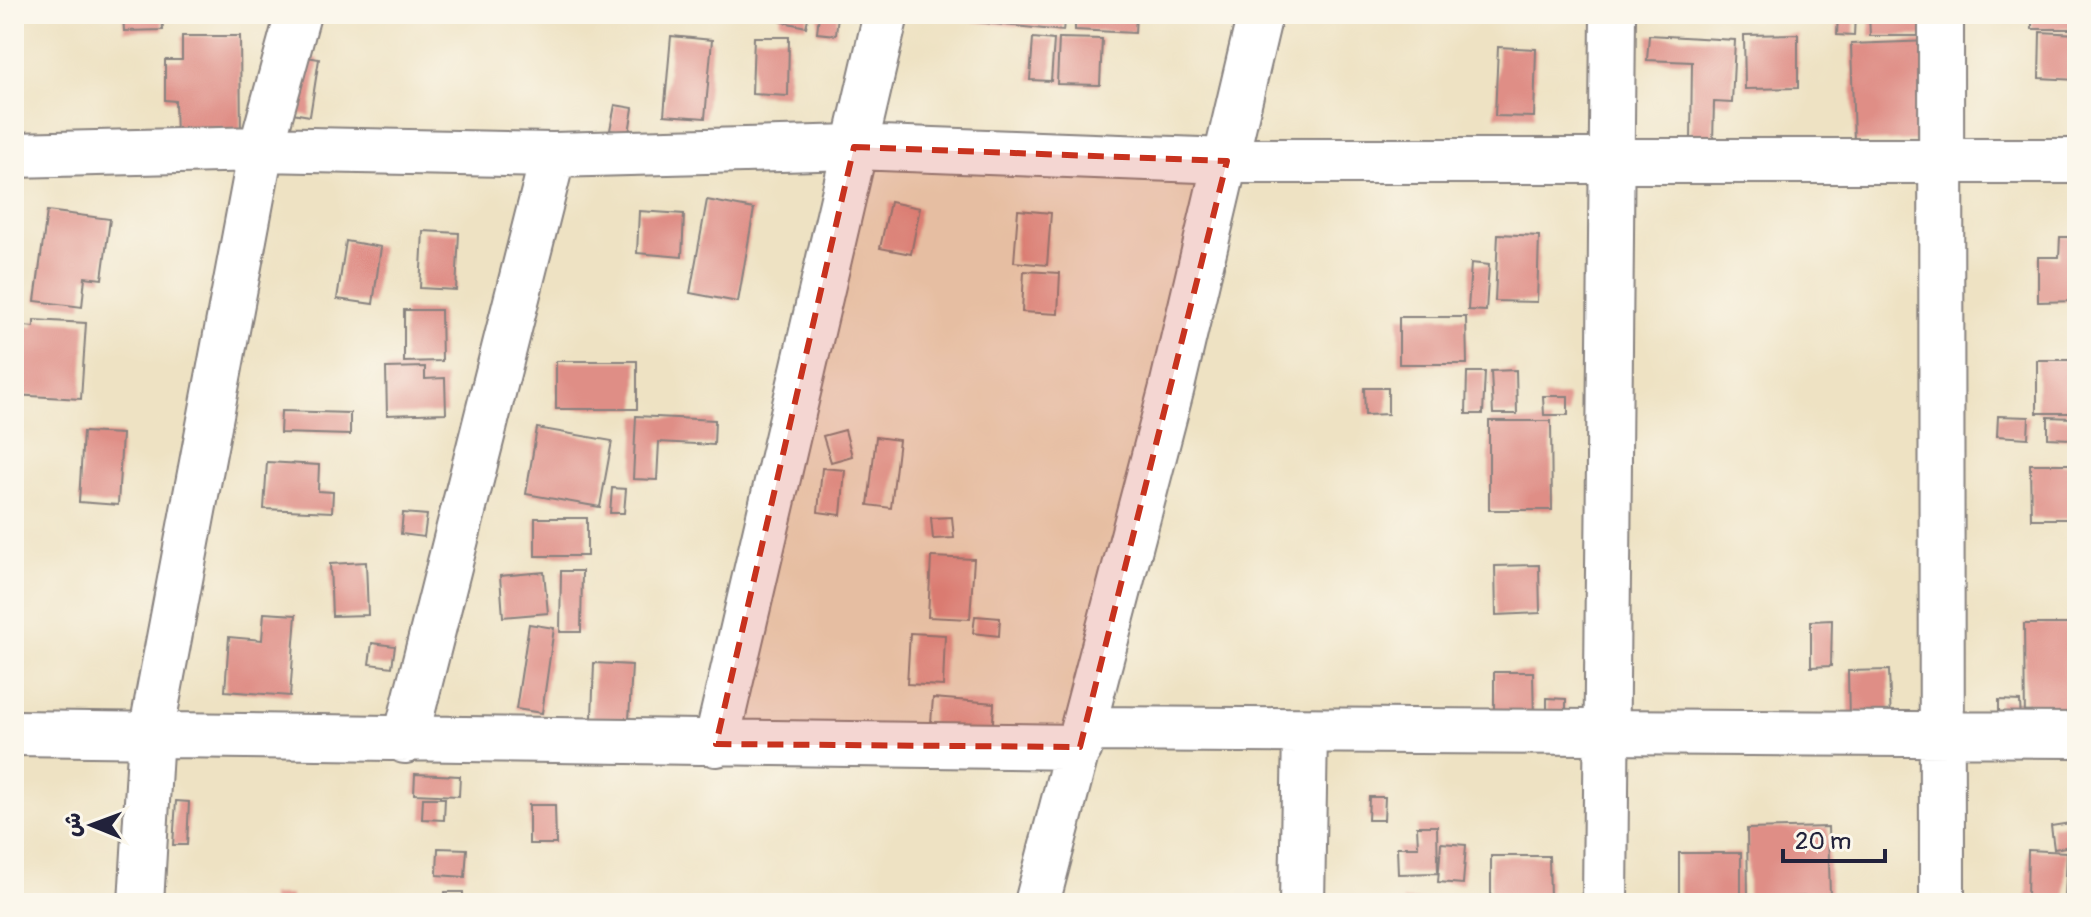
<svg xmlns="http://www.w3.org/2000/svg" width="2091" height="917" font-family="Pangolin,'Playpen Sans Arabic',sans-serif">
	<rect width="100%" height="100%" fill="#fbf7ec"/>
	<filter id="ink" filterUnits="userSpaceOnUse"><feTurbulence type="fractalNoise" baseFrequency=".0125" numOctaves="2"/><feDisplacementMap in="SourceGraphic" scale="16" xChannelSelector="R" yChannelSelector="G"/><feConvolveMatrix kernelMatrix="1 2 1 2 8 2 1 2 1" color-interpolation-filters="sRGB"/></filter>
	<filter id="wash" filterUnits="userSpaceOnUse"><feTurbulence type="fractalNoise" baseFrequency=".006" numOctaves="4" result="noise"/><feDisplacementMap in="SourceGraphic" scale="32" xChannelSelector="R" yChannelSelector="G"/><feGaussianBlur stdDeviation="1.8" result="paint"/><feColorMatrix in="noise" values="0 0 0 0 0 0 0 0 0 0 0 0 0 0 0 0 0 1.4 0 .05"/><feComposite in="paint" operator="in"/></filter>
	<g filter="url(#wash)">
		<rect width="100%" height="100%" fill="#eee2c3"/>
		<g id="blocks">
			<path fill="#df8e86" d="M 123,14 L 162,14 L 163,30 L 124,31 Z
				M 781,14 L 809,14 L 806,27 L 779,21 Z
				M 819,14 L 838,14 L 836,35 L 817,33 Z
				M 967,14 L 1065,14 L 1063,31 L 967,21 Z
				M 1075,14 L 1136,14 L 1135,33 L 1075,30 Z
				M 1838,14 L 1855,14 L 1854,36 L 1837,35 Z
				M 1869,14 L 1928,14 L 1928,36 L 1870,36 Z
				M 2032,14 L 2077,14 L 2077,29 L 2032,29 Z
				M 2040,32 L 2077,34 L 2077,80 L 2039,78 Z
				M 1798,34 L 1798,88 L 1745,89 L 1744,35 Z
				M 1649,35 L 1735,40 L 1732,103 L 1714,102 L 1713,142 L 1691,141 L 1692,62 L 1647,60 Z
				M 182,36 L 240,36 L 241,137 L 176,138 L 175,101 L 165,100 L 165,60 L 182,60 Z
				M 671,36 L 712,40 L 705,118 L 664,115 Z
				M 754,37 L 789,37 L 788,96 L 752,94 Z
				M 1033,38 L 1054,40 L 1051,81 L 1030,80 Z
				M 1059,38 L 1102,39 L 1100,85 L 1057,84 Z
				M 1931,41 L 1934,140 L 1854,142 L 1851,44 Z
				M 1498,47 L 1536,49 L 1534,117 L 1495,116 Z
				M 295,55 L 319,59 L 310,116 L 286,112 Z
				M 615,105 L 633,108 L 629,133 L 610,130 Z
				M 707,200 L 754,209 L 738,302 L 690,293 Z
				M 890,202 L 920,208 L 911,254 L 880,248 Z
				M 1018,210 L 1051,213 L 1047,265 L 1014,262 Z
				M 47,211 L 110,219 L 102,279 L 85,277 L 82,307 L 35,301 Z
				M 639,211 L 684,214 L 682,257 L 637,253 Z
				M 423,231 L 459,233 L 456,290 L 420,288 Z
				M 1498,234 L 1539,236 L 1537,302 L 1495,301 Z
				M 2060,237 L 2077,237 L 2077,301 L 2038,302 L 2038,257 L 2059,257 Z
				M 346,241 L 381,247 L 373,304 L 337,299 Z
				M 1471,263 L 1489,265 L 1486,311 L 1468,310 Z
				M 1024,271 L 1060,273 L 1058,314 L 1022,312 Z
				M 404,310 L 441,310 L 442,361 L 404,362 Z
				M 1399,317 L 1466,317 L 1467,364 L 1399,364 Z
				M 34,320 L 86,323 L 81,399 L 14,395 L 14,325 L 34,327 Z
				M 2037,360 L 2077,360 L 2077,413 L 2037,413 Z
				M 556,361 L 637,361 L 637,409 L 556,409 Z
				M 425,367 L 425,379 L 445,378 L 446,413 L 387,415 L 386,368 Z
				M 1516,370 L 1517,414 L 1493,414 L 1491,371 Z
				M 1467,372 L 1485,372 L 1483,414 L 1466,414 Z
				M 1364,388 L 1388,388 L 1388,414 L 1365,415 Z
				M 1543,396 L 1568,396 L 1568,415 L 1544,415 Z
				M 281,411 L 350,413 L 350,435 L 280,433 Z
				M 636,416 L 715,420 L 714,445 L 659,442 L 657,480 L 633,479 Z
				M 1998,416 L 2029,417 L 2028,438 L 1997,436 Z
				M 2048,417 L 2072,418 L 2071,439 L 2048,438 Z
				M 1489,421 L 1551,421 L 1552,510 L 1489,510 Z
				M 537,428 L 612,441 L 600,507 L 526,494 Z
				M 845,430 L 852,456 L 831,462 L 823,436 Z
				M 83,432 L 122,434 L 118,505 L 79,502 Z
				M 876,437 L 899,440 L 891,508 L 868,505 Z
				M 267,462 L 319,465 L 318,491 L 333,492 L 332,512 L 264,509 Z
				M 2030,464 L 2071,464 L 2072,519 L 2031,519 Z
				M 822,468 L 845,470 L 841,515 L 818,512 Z
				M 612,488 L 626,489 L 624,513 L 610,513 Z
				M 403,513 L 427,515 L 424,537 L 401,534 Z
				M 952,517 L 954,538 L 933,539 L 931,518 Z
				M 535,518 L 587,518 L 587,556 L 535,556 Z
				M 931,557 L 974,559 L 970,619 L 928,617 Z
				M 366,562 L 368,615 L 332,616 L 330,564 Z
				M 1539,565 L 1540,613 L 1496,615 L 1495,566 Z
				M 561,571 L 582,571 L 581,632 L 560,632 Z
				M 544,572 L 548,613 L 503,617 L 500,576 Z
				M 264,613 L 296,615 L 290,696 L 225,691 L 229,637 L 262,640 Z
				M 975,616 L 1000,618 L 999,636 L 973,633 Z
				M 1832,620 L 1831,666 L 1811,667 L 1811,621 Z
				M 529,624 L 554,628 L 542,713 L 516,709 Z
				M 2024,624 L 2077,624 L 2077,725 L 2025,726 Z
				M 910,633 L 945,635 L 943,686 L 907,684 Z
				M 372,643 L 395,646 L 392,667 L 369,664 Z
				M 594,663 L 632,665 L 629,720 L 592,718 Z
				M 1889,670 L 1891,722 L 1849,722 L 1848,671 Z
				M 1494,672 L 1533,672 L 1534,722 L 1494,722 Z
				M 933,698 L 994,703 L 992,739 L 930,735 Z
				M 1547,698 L 1566,699 L 1566,720 L 1547,720 Z
				M 1999,700 L 2020,701 L 2021,722 L 1999,722 Z
				M 415,774 L 460,776 L 459,796 L 414,794 Z
				M 1369,797 L 1385,797 L 1384,820 L 1368,820 Z
				M 423,798 L 445,798 L 444,820 L 422,819 Z
				M 176,801 L 189,802 L 187,845 L 173,845 Z
				M 529,805 L 555,805 L 556,844 L 529,844 Z
				M 2077,822 L 2077,845 L 2054,849 L 2051,826 Z
				M 1417,826 L 1437,826 L 1438,873 L 1398,874 L 1397,847 L 1418,847 Z
				M 1828,827 L 1830,896 L 1748,898 L 1747,829 Z
				M 1441,843 L 1466,845 L 1463,884 L 1438,882 Z
				M 438,848 L 467,849 L 465,877 L 437,875 Z
				M 2028,850 L 2067,852 L 2065,900 L 2027,899 Z
				M 1679,853 L 1741,853 L 1741,903 L 1679,903 Z
				M 1491,856 L 1549,856 L 1550,899 L 1491,899 Z
				M 445,892 L 463,892 L 463,903 L 445,903 Z
				M 271,895 L 291,895 L 291,903 L 271,903 Z
				M 1403,900 L 1462,900 L 1462,903 L 1403,903 Z"/>
		</g>
	</g>
	<g filter="url(#ink)">
		<use href="#blocks" fill-opacity="0" stroke="#88827f" stroke-width="2"/>
		<g fill="none" stroke-linecap="round" stroke-linejoin="round">
			<g stroke="#88827f" stroke-width="48">
				<path id="minor" d="M 1941,14 L 1942,903
					M 14,155 L 261,149 L 553,155 L 854,147 L 1227,161 L 2077,161
					M 1085,729 L 2077,735
					M 14,733 L 1080,747
					M 405,741 L 553,155
					M 716,744 L 886,14
					M 141,903 L 151,734 L 261,149 L 298,14
					M 1037,903 L 1171,391 L 1260,14
					M 1302,903 L 1305,732
					M 1605,903 L 1613,14"/>
			</g>
			<use href="#minor" stroke="#fff" stroke-width="44"/>
		</g>
	</g>
	<path fill="#c8321e" fill-opacity="0.2" stroke="#c8321e" stroke-width="6" stroke-dasharray="16 10" stroke-linejoin="round" d="M 854,147 L 1227,161 L 1080,747 L 716,744 Z"/>
	<rect width="2091" height="917" fill="none" stroke="#fbf7ec" stroke-width="48"/>
	<g transform="translate(92 825) rotate(271)" stroke="#fbf7ec" stroke-width="6" paint-order="stroke">
	<path d="M0-6L14 30L0 20L-14 30Z" fill="#22223b"/>
	<text y="-12" font-size="22" font-weight="bold" text-anchor="middle" fill="#22223b">ش</text>
	</g>
	<path d="M1783 849v12h102v-12" fill="none" stroke="#22223b" stroke-width="4"/>
	<text x="1795" y="849" font-size="24" fill="#22223b" stroke="#fbf7ec" stroke-width="6" paint-order="stroke">20 m</text>
</svg>
